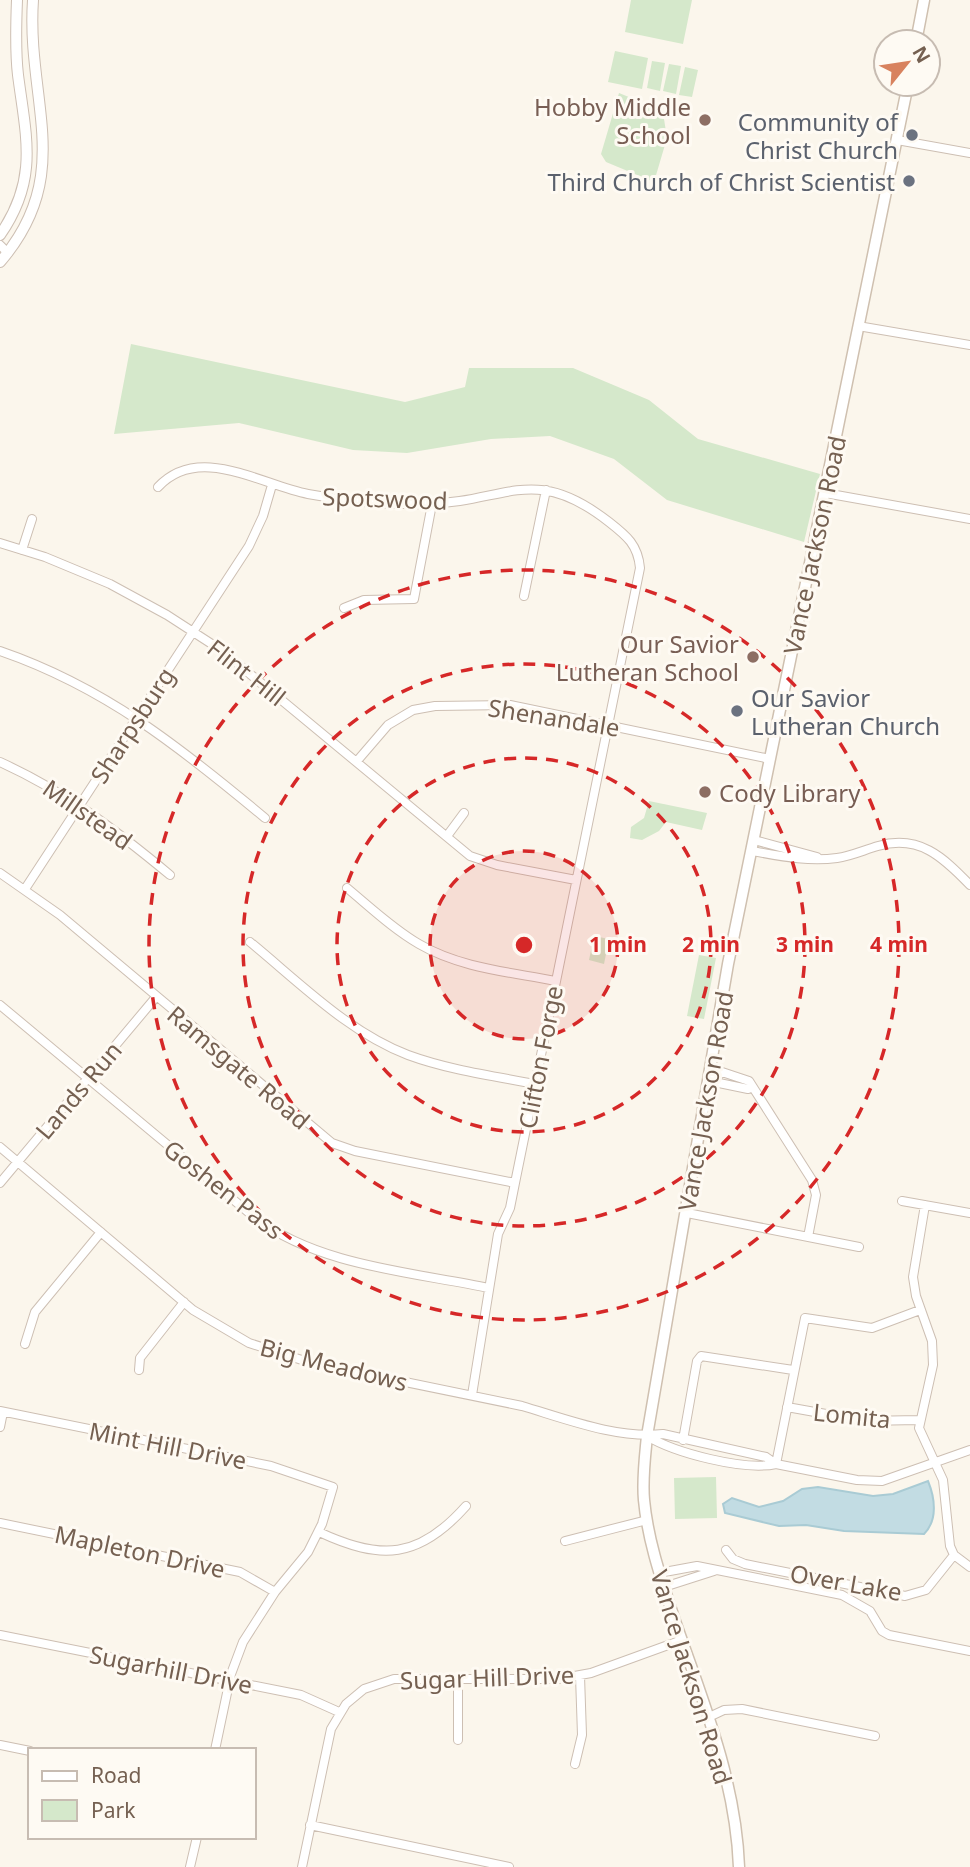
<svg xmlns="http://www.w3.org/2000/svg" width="970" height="1867" font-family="'Noto Sans',sans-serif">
	<rect width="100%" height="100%" fill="#fbf6ec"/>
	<path fill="#d5e8cb" d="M 631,0 L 692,0 L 683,44 L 625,32 Z
		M 615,51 L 648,58 L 642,89 L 608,82 Z
		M 652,61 L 665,63 L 660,91 L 647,88 Z
		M 669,64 L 681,66 L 676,94 L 663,91 Z
		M 685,67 L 698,70 L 692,97 L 679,95 Z
		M 619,93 L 646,104 L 664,119 L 667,138 L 654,182 L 606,162 L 601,154 Z
		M 131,344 L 405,402 L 465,387 L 469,368 L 573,368 L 649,400 L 698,439 L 820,474 L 804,542 L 667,500 L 614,459 L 550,436 L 491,439 L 407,453 L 353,450 L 239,423 L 114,434 Z
		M 649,801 L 707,813 L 702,830 L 666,822 L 659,831 L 642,840 L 630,838 L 631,827 L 644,818 Z
		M 594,936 L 609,939 L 604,964 L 589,960 Z
		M 699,955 L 716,958 L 704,1019 L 687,1016 Z
		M 716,1477 L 717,1518 L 675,1519 L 674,1478 Z"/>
	<path fill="#c2dce3" stroke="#a9cbd4" stroke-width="2" d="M 928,1481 C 935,1498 938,1520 924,1534 L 844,1531 L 806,1525 L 779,1526 L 725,1513 L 723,1504 L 732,1498 L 759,1507 L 783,1501 L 802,1489 L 818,1487 L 873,1496 L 893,1494 Z"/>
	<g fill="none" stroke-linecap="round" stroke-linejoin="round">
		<g stroke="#cdbfb3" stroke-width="10">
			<path id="minor" d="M 897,140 L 970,153
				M 0,245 L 8,253
				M 858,326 L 970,345
				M 158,487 C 199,443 261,485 308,494 C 345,501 386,505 424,504 C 507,503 532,462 609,522 C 627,536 638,545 640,568 L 515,1183 L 510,1208 L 498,1234 L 472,1395
				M 825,493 L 970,519
				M 0,543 L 45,557 L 110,584 L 167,615 L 221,650 L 470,856 L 497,865 L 576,880
				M 22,550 L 32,519
				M 524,596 L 546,490
				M 344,608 L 364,600 L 414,599 L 432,504
				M 0,651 C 105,687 181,748 265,818
				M 357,761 L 388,725 L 413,710 L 435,706 L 510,705 L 770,759
				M 0,762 C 64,791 116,830 170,875
				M 447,836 L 464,813
				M 754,840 L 817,857
				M 752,851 C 780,856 808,862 837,858 C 851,856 864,850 878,846 C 919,834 943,857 970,885
				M 0,873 L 60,915 L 332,1143 L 355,1151 L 515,1183
				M 347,888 C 370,907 393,929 419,944 C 460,968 510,972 555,981
				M 25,889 L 249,546 L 263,516 L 272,485
				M 250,942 C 300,983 348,1032 408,1055 C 449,1070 493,1076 535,1084
				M 0,1005 L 254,1217 C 318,1266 412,1272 489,1288
				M 711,1075 L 717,1077 L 722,1072 L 749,1081 L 812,1180 L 816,1195 L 808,1237
				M 719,1083 L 748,1089 L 753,1087
				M 0,1147 L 193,1310 L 249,1343 L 308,1362 L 522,1406 C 566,1419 617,1439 663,1434 L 766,1457 L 776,1464
				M 0,1183 L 156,997
				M 902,1201 L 970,1213
				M 925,1205 L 913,1277 L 916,1296 L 932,1341 L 933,1365 L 919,1428 L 943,1480 L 950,1546 L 954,1555 L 970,1567
				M 687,1213 L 859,1247
				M 25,1344 L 35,1312 L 101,1232
				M 139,1370 L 140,1358 L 184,1302
				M 787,1407 L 865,1421 L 918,1420
				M 0,1411 L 271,1466 L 333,1487 L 322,1524 L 308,1552 L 275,1592 L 243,1642 L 231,1674 L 215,1750
				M 0,1427 L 3,1412
				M 647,1436 C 675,1453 744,1471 776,1464 L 857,1480 L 882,1481 L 970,1450
				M 683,1440 L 697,1361 L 701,1356 L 793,1370
				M 776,1464 L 805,1318 L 872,1328 L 920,1310
				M 0,1523 L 240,1572 L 275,1592
				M 319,1532 C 381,1561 419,1559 466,1506
				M 565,1541 L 647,1520
				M 726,1550 L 733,1559 L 745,1564 L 905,1596 L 926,1590 L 954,1555
				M 659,1573 L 697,1566 L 842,1595 L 870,1611 L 882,1631 L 889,1635 L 970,1651
				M 664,1587 L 714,1571
				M 0,1635 L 301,1695 L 339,1712
				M 458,1680 L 458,1740
				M 709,1717 L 724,1710 L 742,1709 L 875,1736
				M 0,1745 L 30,1751
				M 575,1764 L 582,1735 L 580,1676
				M 310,1825 L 509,1867
				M 190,1867 L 197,1837
				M 302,1867 L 331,1729 L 346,1704 L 364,1689 L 394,1679 L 558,1679 L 591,1673 L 682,1640"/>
		</g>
		<g stroke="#cdbfb3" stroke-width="12">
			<path id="tertiary" d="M 0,235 C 39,179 26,137 18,75 C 15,50 16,25 17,0
				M 0,262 C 76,174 26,101 33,0"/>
		</g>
		<g stroke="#cfc0b0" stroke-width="13">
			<path id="secondary" d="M 916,42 L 924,0
				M 739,1867 C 736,1783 704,1703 676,1624 C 663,1584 648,1543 644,1500 C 642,1479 645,1457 647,1436 L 728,964 L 908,84"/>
		</g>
		<use href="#minor" stroke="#fff" stroke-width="8"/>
		<use href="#tertiary" stroke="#fff" stroke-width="10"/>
		<use href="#secondary" stroke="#fff" stroke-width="10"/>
	</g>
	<circle cx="524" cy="945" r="94" fill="#d62828" fill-opacity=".12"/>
	<g fill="none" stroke="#d62828" stroke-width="3.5" stroke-dasharray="12 9">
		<circle cx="524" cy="945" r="94"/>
		<circle cx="524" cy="945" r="187"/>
		<circle cx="524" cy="945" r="281"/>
		<circle cx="524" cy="945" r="375"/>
	</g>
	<g fill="#8d6e63" stroke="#fefaf3" stroke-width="2.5">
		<circle cx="705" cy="120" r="7"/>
		<circle cx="753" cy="657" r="7"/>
		<circle cx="705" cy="792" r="7"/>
	</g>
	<g fill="#6b7280" stroke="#fefaf3" stroke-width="2.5">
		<circle cx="912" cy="135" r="7"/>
		<circle cx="909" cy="181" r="7"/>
		<circle cx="737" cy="711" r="7"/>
	</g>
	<g text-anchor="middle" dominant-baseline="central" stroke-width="6" stroke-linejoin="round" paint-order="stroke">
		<g font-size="24" fill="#785e54" stroke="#fefaf3" text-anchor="end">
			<text x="691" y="106">Hobby Middle<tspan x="691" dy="28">School</tspan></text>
			<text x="739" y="643">Our Savior<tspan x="739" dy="28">Lutheran School</tspan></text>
			<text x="719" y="792" text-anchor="start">Cody Library</text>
		</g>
		<g font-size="24" fill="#5b616d" stroke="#fefaf3" text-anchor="end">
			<text x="898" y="121">Community of<tspan x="898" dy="28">Christ Church</tspan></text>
			<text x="895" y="181">Third Church of Christ Scientist</text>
			<text x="751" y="697" text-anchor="start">Our Savior<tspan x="751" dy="28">Lutheran Church</tspan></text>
		</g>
		<g font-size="24" fill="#756051" stroke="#fefaf3">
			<text transform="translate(385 498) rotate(2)">Spotswood</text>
			<text transform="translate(814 545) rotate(-78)">Vance Jackson Road</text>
			<text transform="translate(247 672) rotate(38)">Flint Hill</text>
			<text transform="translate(554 717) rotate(9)">Shenandale</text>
			<text transform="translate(132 725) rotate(-57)">Sharpsburg</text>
			<text transform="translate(88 814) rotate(35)">Millstead</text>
			<text transform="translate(540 1057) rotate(-79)">Clifton Forge</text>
			<text transform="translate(239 1067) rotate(40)">Ramsgate Road</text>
			<text transform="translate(78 1090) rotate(-50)">Lands Run</text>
			<text transform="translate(705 1101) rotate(-80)">Vance Jackson Road</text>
			<text transform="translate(224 1189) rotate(38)">Goshen Pass</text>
			<text transform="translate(334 1364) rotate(14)">Big Meadows</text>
			<text transform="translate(852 1415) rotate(6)">Lomita</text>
			<text transform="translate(168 1445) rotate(11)">Mint Hill Drive</text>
			<text transform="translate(140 1551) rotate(12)">Mapleton Drive</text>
			<text transform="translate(846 1582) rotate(10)">Over Lake</text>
			<text transform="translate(171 1669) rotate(11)">Sugarhill Drive</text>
			<text transform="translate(487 1677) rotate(-2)">Sugar Hill Drive</text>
			<text transform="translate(692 1677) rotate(73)">Vance Jackson Road</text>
		</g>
	</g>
	<circle cx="524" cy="945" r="10" fill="#d62828" stroke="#fefaf3" stroke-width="3.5"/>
	<g font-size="21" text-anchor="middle" font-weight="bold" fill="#d62828" stroke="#fefaf3" stroke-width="6" stroke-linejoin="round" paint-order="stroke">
		<text x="618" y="952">1 min</text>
		<text x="711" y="952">2 min</text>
		<text x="805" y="952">3 min</text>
		<text x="899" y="952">4 min</text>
	</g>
	<rect x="28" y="1748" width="228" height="91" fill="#fefaf3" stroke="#c7bcb2" stroke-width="2"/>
	<rect x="42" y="1771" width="35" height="10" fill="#ffffff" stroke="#c7bcb2" stroke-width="2"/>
	<text x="91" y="1783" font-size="21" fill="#756051">Road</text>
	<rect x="42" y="1800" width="35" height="21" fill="#d5e8cb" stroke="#c7bcb2" stroke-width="2"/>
	<text x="91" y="1818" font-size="21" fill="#756051">Park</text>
	<g transform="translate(907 63) rotate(60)"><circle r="33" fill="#fefaf3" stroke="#c7bcb2" stroke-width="2"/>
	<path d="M0-5L12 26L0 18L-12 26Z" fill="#d8825e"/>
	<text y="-10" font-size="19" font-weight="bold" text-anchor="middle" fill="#756051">N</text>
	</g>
</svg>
